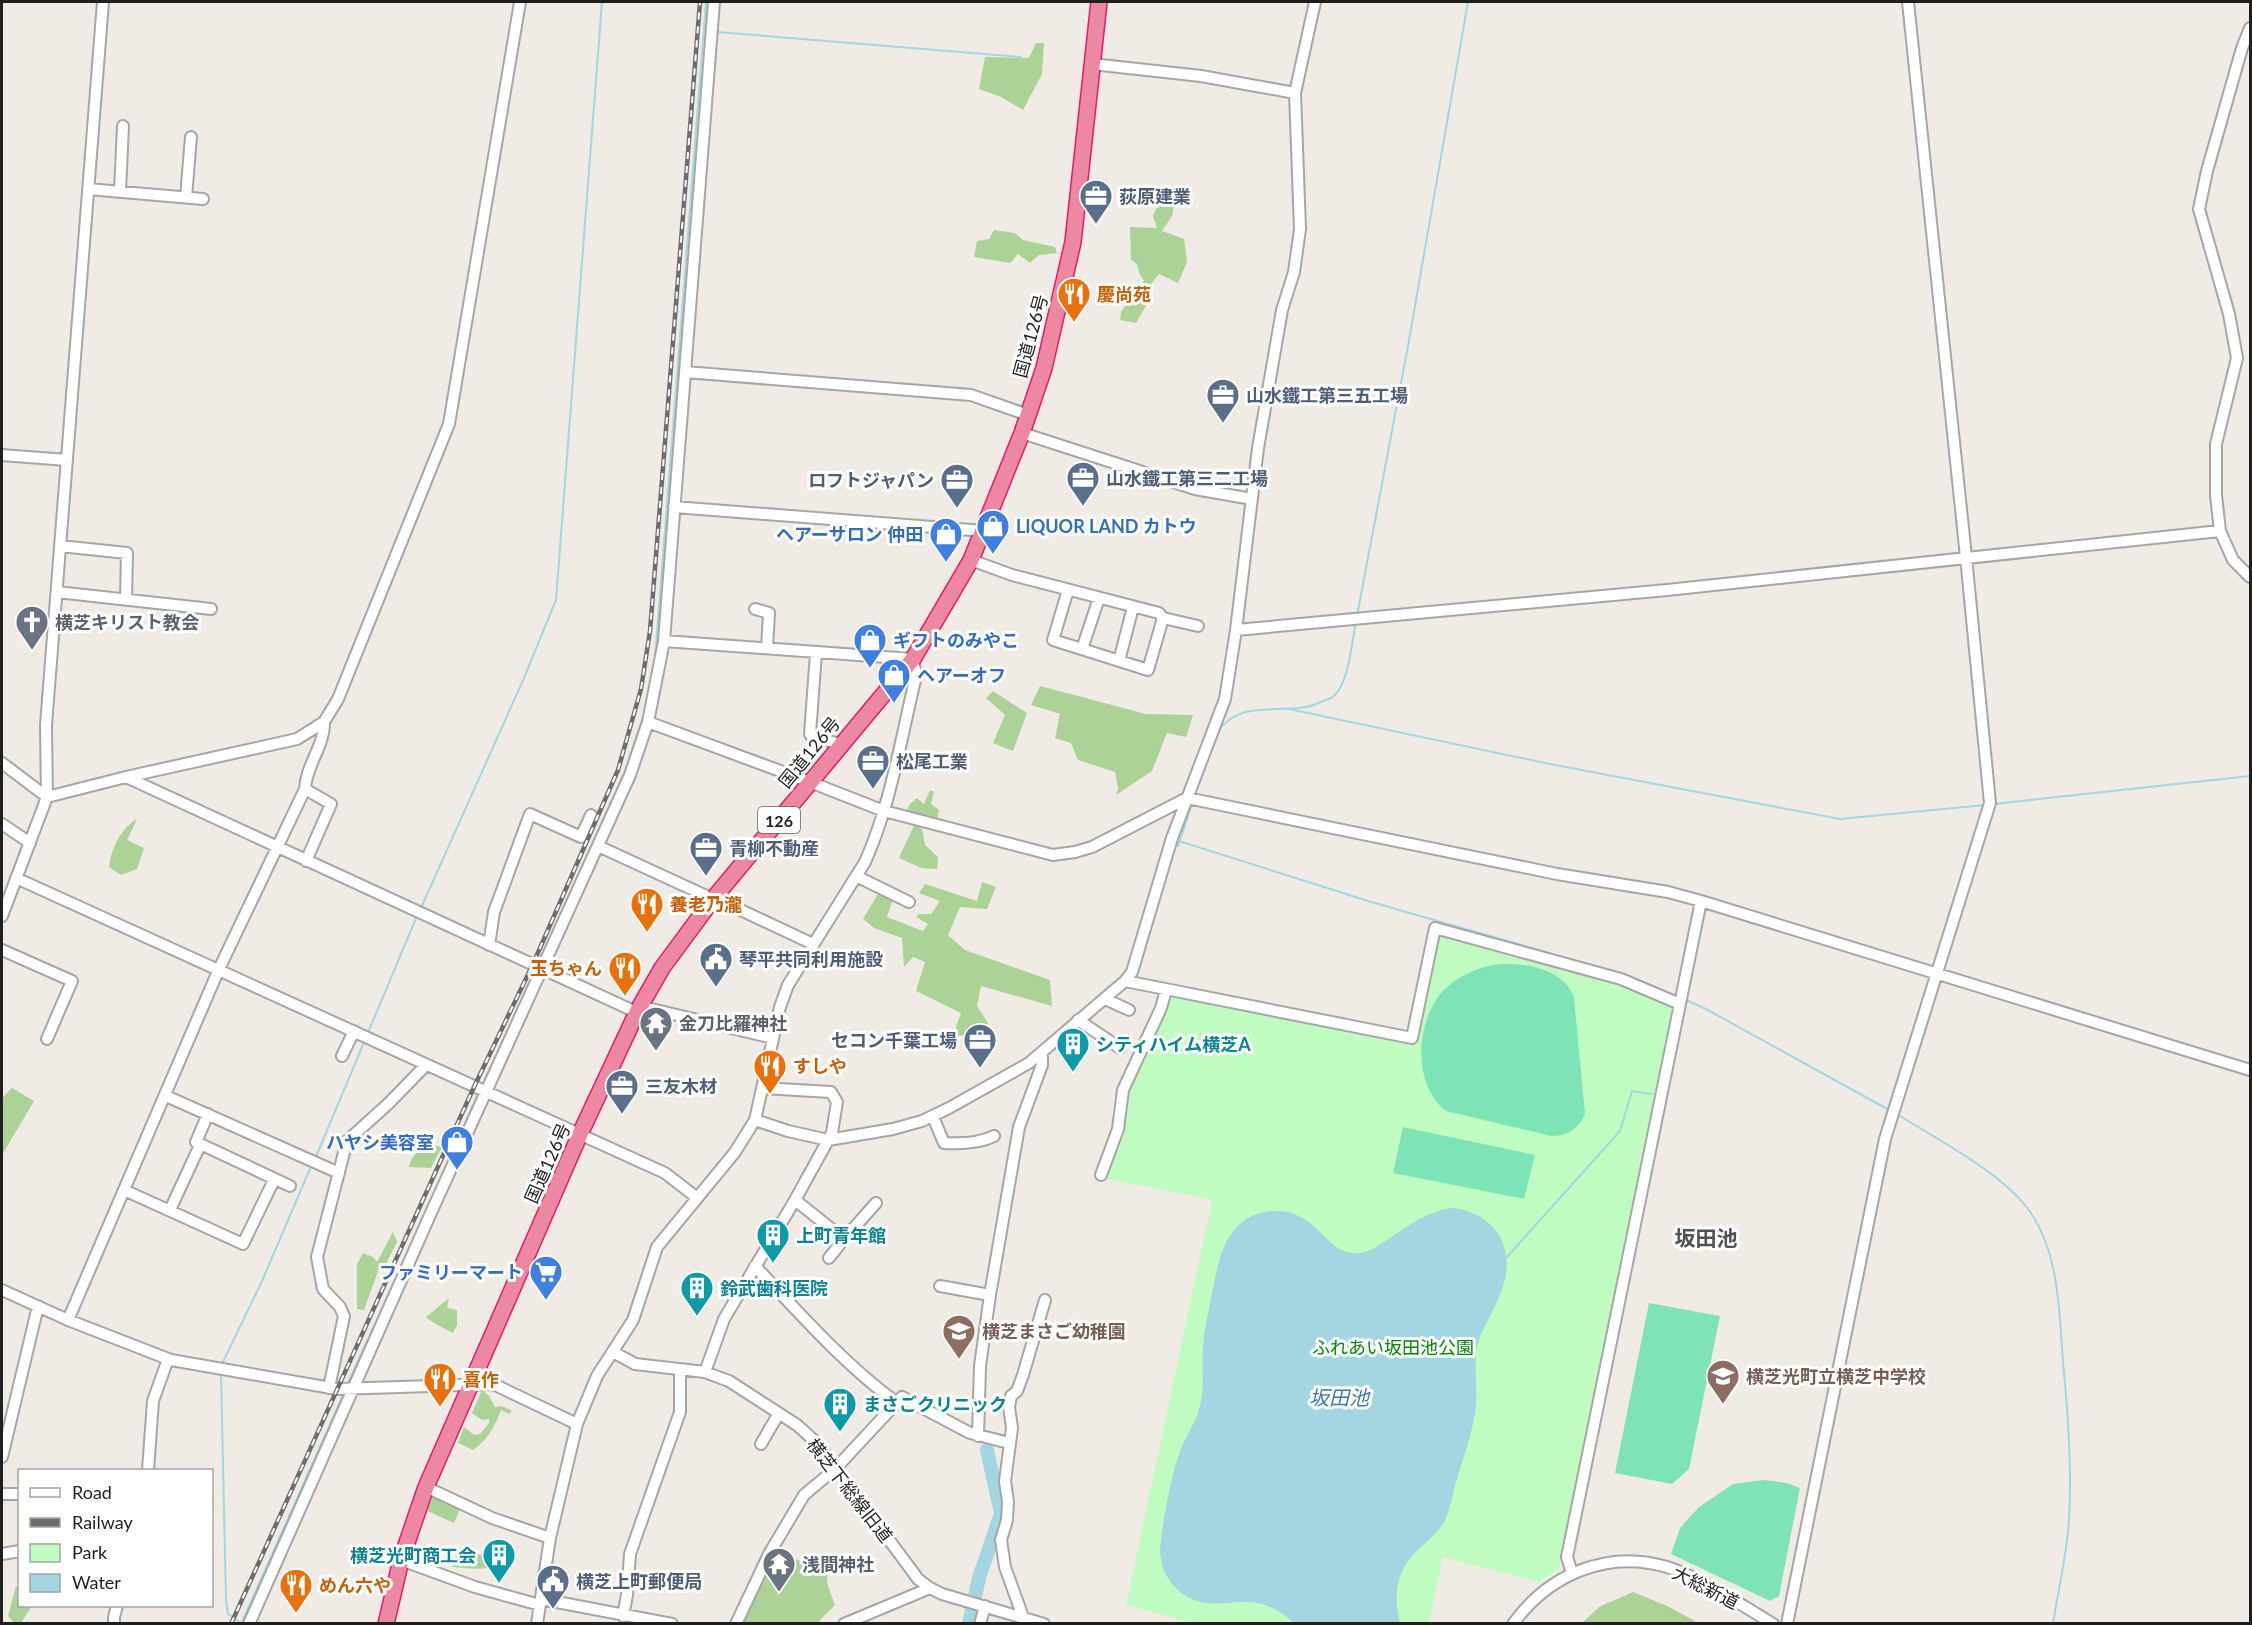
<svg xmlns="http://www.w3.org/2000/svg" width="2252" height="1625" font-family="Lato,'Noto Sans JP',sans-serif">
	<rect width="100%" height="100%" fill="#f0ece5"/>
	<path fill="#acd297" d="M 1036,43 L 1044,43 L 1042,74 L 1023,110 L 1001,97 L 979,89 L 985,57 L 1029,58 Z
		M 1159,202 L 1174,206 L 1172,216 L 1162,231 L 1184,239 L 1187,262 L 1178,283 L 1159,274 L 1139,300 L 1146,306 L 1136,323 L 1120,320 L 1121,312 L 1144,281 L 1140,275 L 1137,264 L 1131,260 L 1130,227 L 1157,228 L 1153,216 Z
		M 994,230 L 1015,233 L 1023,240 L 1055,247 L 1057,253 L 1039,255 L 1030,263 L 1018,254 L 1010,263 L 974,257 L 977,241 L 989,239 Z
		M 1040,686 L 1146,714 L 1193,715 L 1186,737 L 1167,733 L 1152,771 L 1116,795 L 1118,788 L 1115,772 L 1078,760 L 1071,743 L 1055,738 L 1060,714 L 1031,705 Z
		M 993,691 L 1027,713 L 1013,751 L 993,743 L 1005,715 L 986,698 Z
		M 930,790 L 934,792 L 931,804 L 939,810 L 937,821 L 919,817 L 906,811 L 910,804 L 917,798 L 924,804 Z
		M 137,819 L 127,840 L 144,848 L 137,869 L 121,875 L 109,867 C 111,849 121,828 137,819 Z
		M 914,825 L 922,829 L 925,845 L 938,857 L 937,869 L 921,868 L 899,858 Z
		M 982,882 L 996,887 L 987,909 L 960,907 L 948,935 L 965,950 L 1050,980 L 1052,1006 L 981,986 L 977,1006 L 988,1023 L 983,1033 L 957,1036 L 956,1027 L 961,1013 L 916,991 L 925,962 L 913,957 L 904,967 L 902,938 L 874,928 L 863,919 L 878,894 L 893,899 L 887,917 L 923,931 L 928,924 L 916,917 L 919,914 L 931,914 L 940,901 L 919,893 L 925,884 L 977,901 Z
		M 12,1088 L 34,1101 L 2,1155 L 2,1095 L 3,1097 Z
		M 431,1145 L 442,1147 L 431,1168 L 409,1167 C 411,1156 420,1147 431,1145 Z
		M 393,1232 L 397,1242 L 387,1262 L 378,1271 L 364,1310 L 357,1309 L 357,1264 L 363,1253 L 373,1257 L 377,1262 Z
		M 449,1298 L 447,1308 L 457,1310 L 457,1325 L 453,1333 C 444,1328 433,1324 426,1317 Z
		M 482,1390 L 489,1396 L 495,1407 L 502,1406 L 512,1411 L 509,1414 L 501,1410 C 495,1426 487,1441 473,1450 L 458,1443 L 464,1427 L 474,1435 L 480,1434 L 489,1423 L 489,1419 L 482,1420 L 472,1413 Z
		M 433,1496 L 453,1504 L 460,1509 L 454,1523 L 427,1511 Z
		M 458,1551 L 482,1555 L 504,1562 C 491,1572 468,1568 452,1567 Z
		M 786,1556 L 801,1561 L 815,1556 L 828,1570 L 827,1583 L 835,1605 L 820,1620 L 819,1623 L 742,1624 L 771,1559 Z
		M 16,1586 L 19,1587 L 20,1606 L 32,1606 L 21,1623 L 14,1623 L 8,1616 Z
		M 1633,1592 L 1667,1606 L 1699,1623 L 1582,1623 L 1599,1607 Z"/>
	<path fill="#c0fcc1" d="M 1437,932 L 1622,983 L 1674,1005 L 1559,1568 L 1539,1582 L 1443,1557 L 1429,1623 L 1193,1623 L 1126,1605 L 1212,1200 L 1103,1178 L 1126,1091 L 1168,999 L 1174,994 L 1415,1043 Z"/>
	<path fill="#7ee4b7" d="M 1501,964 C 1527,963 1563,969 1574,997 L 1585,1114 C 1579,1129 1567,1136 1551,1136 L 1446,1111 C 1412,1085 1415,1020 1444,990 C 1460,974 1479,967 1501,964 Z
		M 1403,1127 L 1535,1155 L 1524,1199 L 1393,1173 Z
		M 1649,1303 L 1720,1316 L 1689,1469 L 1672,1484 L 1615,1473 Z
		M 1764,1480 L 1787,1483 L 1800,1488 L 1779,1596 L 1770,1601 L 1671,1554 L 1680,1528 L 1699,1507 L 1733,1484 Z"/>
	<path fill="#a3d6e0" d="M 1453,1208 C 1479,1211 1502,1227 1506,1255 C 1511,1286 1489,1313 1479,1340 C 1472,1361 1478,1382 1476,1404 C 1474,1429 1464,1455 1457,1479 C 1453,1491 1451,1506 1446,1518 C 1440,1533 1426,1541 1416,1552 C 1396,1571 1393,1598 1400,1623 L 1294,1623 C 1284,1614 1272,1606 1258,1603 C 1241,1600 1224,1605 1207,1603 C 1179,1600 1160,1576 1160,1549 C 1163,1520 1170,1479 1180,1451 C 1186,1436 1196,1422 1200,1406 C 1205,1386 1201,1367 1203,1347 C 1204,1331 1208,1314 1211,1298 C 1218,1264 1223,1220 1265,1212 C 1319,1203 1322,1257 1360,1253 C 1369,1252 1377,1246 1384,1242 C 1406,1228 1427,1210 1453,1208 Z"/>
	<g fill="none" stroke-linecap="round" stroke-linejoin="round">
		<path stroke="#a3d6e0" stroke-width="2" d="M 717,32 L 1021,57
			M 1357,616 L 1408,346 L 1468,2
			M 1289,709 L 1550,764 L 1840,819 L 1985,805
			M 1218,731 C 1243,696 1287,718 1321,702 C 1325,700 1331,699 1334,696 C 1349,682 1352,641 1356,621
			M 1194,795 L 1198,784
			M 1994,804 L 2250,776
			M 1179,841 L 1368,901 L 1622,974 L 1678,997
			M 1178,846 L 1192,804
			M 421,908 L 524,678 L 556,600 L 602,2
			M 543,953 L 624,774 L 645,711 L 655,659 L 706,2
			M 1686,1000 L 1706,1009 L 1889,1110
			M 367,1035 L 417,916
			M 482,1086 L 534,975
			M 1897,1114 C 1938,1140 1999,1171 2028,1209 C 2060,1252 2059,1312 2063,1362 C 2068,1415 2072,1467 2069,1520 C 2067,1555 2058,1590 2053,1624
			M 315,1159 L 365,1040
			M 433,1196 L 479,1092
			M 1507,1257 L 1620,1131 L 1632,1091 L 1652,1094
			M 222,1364 L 262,1281 L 312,1164
			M 221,1373 L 226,1599 L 228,1614 L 241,1623
			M 347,1385 L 415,1237
			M 241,1624 L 344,1393"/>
		<path stroke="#a3d6e0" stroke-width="14" d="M 969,1624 L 979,1578 L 1001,1513 L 987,1450"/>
		<g stroke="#a6a6a6" stroke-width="14">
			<path id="minor" d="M 2250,28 L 2242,48 L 2207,171 L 2199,209 L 2229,314 L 2237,358 L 2216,444 L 2216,495 L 2220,531 L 2233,560 L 2250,577
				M 1092,64 L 1201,76 L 1295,93
				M 88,189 L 203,199
				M 120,191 L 123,126
				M 186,197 L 191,137
				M 685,372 L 971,395 L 1028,415
				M 1022,433 L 1195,489 L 1252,499
				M 2,455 L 67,460
				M 674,507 L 984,531
				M 60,546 L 127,553 L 126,599
				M 971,560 L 1012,575 L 1159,613 L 1163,618 L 1198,626
				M 1068,590 L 1053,640 L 1148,670 L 1163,618
				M 57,592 L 211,609
				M 755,609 L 769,613 L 767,648
				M 1236,630 L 1667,590 L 2220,531
				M 1082,649 L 1099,598
				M 816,653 L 810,734 L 812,737 L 841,744
				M 1119,661 L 1133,607
				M 648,722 L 810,782 L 884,811 L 1053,855 L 1075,852 L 1092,847 L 1187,798 L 1557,874 L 1668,892 L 1701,901 L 2250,1070
				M 2,763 L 47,797
				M 126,777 L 636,1012
				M 305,789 L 331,804 L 306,861
				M 47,797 L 126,777 L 297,739 L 324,722 L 338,699 L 449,424 L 520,2
				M 2,824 L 30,843
				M 598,846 L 713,899
				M 856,876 L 909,902
				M 16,878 L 665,1173 L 696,1197
				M 715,898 L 813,944
				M 2,916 L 47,797 L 46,725 L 103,2
				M 489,945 L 494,912 L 530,814 L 581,837 L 591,815
				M 2,950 L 72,981 L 47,1039
				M 1125,981 L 1412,1038 L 1435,928 L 1621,979 L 1680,1004
				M 1105,999 L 1129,1010
				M 639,1006 L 773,1038
				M 1078,1020 L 1120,1048
				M 342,1056 L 354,1031
				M 166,1096 L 339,1173
				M 208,1114 L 196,1142 L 290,1186
				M 933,1117 L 944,1143 C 961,1144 980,1143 994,1136
				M 755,1120 L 788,1131 L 828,1140 L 893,1129 L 922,1121 L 949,1108 L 1029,1063 L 1125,981 L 1132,972 L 1172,838 L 1225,699 L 1236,630 L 1258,448 L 1282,310 L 1294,272 L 1300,229 L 1295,93 L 1315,2
				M 1101,1175 L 1118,1129 L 1123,1090 L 1161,1008 L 1166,990
				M 124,1190 L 243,1244 L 274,1180
				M 795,1200 L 844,1239 L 876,1203
				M 170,1210 L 200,1145
				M 829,1258 L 844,1239
				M 755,1266 C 800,1314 844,1364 897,1403
				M 940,1286 L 990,1295
				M 2,1290 L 68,1320 L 171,1360 L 337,1389 L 493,1384 L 577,1424
				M 68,1320 L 219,969 L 305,789 C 306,765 325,745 324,722
				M 613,1352 L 635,1364 L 705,1372 L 718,1377 L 729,1381 L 797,1425 L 818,1444 L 918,1579 L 930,1588 L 942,1594 L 1044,1624
				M 705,1372 L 724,1319 L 795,1200 L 832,1133 L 837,1102 L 831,1092 L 762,1088
				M 329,1388 L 344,1316 L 340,1307 L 323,1289 L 317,1257 L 347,1141 L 388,1104 L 426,1065
				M 978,1436 L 980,1366 L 990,1295 L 1019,1127 L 1042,1065 L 1042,1053
				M 761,1444 L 779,1413
				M 2,1457 L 38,1306
				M 148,1470 L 153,1401 L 168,1359
				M 426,1487 L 492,1518 L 550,1538
				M 2,1494 L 20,1494
				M 2,1554 L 20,1551
				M 401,1560 L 475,1587 L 540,1605
				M 1572,1573 L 1567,1557 L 1701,901
				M 541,1599 L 672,1624
				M 623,1616 L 627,1595 L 630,1554 L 680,1412 L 680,1371
				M 1023,1617 L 1005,1567 L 1001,1540 L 1007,1520 L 1008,1502 L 1005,1481 L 1012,1428 L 1009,1407 L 1011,1396 L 1017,1391 L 1023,1375 L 1045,1300
				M 114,1624 L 114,1617 L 117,1606
				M 249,1624 L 430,1215 L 630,775 L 648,722 L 664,641 L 714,2
				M 537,1624 L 550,1538 L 577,1424 L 597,1376 L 633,1320 L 657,1247 L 735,1152 L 755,1120 L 780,1007 L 788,985 L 865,862 C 891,804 901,738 916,676 L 913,659 L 664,641
				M 736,1624 L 769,1554 L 804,1495 L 835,1469 L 902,1397 L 970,1433 L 1009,1443
				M 844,1624 L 930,1588
				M 980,1624 L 985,1606
				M 1513,1624 C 1548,1575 1607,1549 1667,1567 C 1699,1577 1744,1606 1773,1624
				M 1787,1624 L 1885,1139 L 1990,803 L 1966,557 L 1908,2"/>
		</g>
		<g stroke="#e51b6c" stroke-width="18">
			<path id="highway" d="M 386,1624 L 401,1560 L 426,1487 L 580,1134 L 638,1010 L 662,968 L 713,899 L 913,659 L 971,560 L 1022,433 L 1044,368 L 1073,242 L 1099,2"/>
		</g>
		<use href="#minor" stroke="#fff" stroke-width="10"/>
		<use href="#highway" stroke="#ec88a1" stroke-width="15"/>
		<g stroke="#6d6d6d" stroke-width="4.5">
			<path id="rail" d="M 231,1624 L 474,1087 L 533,964 L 618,770 L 641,689 L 650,631 L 700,2"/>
		</g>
		<use href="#rail" stroke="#fff" stroke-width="2" stroke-dasharray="7" stroke-linecap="butt"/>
	</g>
	<defs>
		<g id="office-pin" transform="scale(1.725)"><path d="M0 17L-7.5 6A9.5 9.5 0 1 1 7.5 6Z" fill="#5c6f8a" stroke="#fff"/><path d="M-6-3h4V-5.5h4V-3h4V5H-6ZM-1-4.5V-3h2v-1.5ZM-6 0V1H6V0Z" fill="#fff"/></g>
		<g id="restaurant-pin" transform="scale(1.725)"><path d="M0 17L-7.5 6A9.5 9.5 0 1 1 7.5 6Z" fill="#e8710a" stroke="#fff"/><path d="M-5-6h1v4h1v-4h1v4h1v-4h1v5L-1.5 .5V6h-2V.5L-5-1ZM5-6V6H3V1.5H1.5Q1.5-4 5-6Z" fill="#fff"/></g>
		<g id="shop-pin" transform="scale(1.725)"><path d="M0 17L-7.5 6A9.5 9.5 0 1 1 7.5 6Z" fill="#3f7fe0" stroke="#fff"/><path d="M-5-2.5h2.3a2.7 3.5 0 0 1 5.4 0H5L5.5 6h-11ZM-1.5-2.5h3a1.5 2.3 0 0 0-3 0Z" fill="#fff"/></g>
		<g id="church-pin" transform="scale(1.725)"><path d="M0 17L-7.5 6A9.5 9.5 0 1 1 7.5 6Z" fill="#6b7280" stroke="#fff"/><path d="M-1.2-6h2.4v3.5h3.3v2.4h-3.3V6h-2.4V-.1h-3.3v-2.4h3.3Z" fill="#fff"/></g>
		<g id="civic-pin" transform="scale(1.725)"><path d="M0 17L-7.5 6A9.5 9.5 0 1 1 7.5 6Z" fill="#5c6f8a" stroke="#fff"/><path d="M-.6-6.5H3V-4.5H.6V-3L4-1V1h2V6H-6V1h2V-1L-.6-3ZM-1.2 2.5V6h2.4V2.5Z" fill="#fff"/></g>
		<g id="temple-pin" transform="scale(1.725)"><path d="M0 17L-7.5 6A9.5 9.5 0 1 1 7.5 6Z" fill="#6b7280" stroke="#fff"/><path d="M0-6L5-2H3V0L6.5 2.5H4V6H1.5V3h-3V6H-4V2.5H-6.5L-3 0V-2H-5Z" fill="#fff"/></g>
		<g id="building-pin" transform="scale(1.725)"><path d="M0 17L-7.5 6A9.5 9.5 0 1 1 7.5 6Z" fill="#0f9aa8" stroke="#fff"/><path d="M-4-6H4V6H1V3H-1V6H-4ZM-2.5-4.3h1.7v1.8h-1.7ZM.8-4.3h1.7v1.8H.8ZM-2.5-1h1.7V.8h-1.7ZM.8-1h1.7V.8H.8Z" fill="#fff"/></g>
		<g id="supermarket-pin" transform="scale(1.725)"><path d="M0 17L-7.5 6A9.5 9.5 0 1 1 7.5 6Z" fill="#3f7fe0" stroke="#fff"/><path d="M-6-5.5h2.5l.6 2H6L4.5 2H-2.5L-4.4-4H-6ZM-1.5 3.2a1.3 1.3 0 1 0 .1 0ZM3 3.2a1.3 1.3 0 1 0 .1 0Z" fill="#fff"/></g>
		<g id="school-pin" transform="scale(1.725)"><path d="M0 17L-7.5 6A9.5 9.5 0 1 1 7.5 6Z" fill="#8d6e63" stroke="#fff"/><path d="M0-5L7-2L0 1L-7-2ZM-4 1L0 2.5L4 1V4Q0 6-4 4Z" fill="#fff"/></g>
	</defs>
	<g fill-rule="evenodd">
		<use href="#office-pin" x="1096" y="196"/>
		<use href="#restaurant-pin" x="1074" y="294"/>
		<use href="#office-pin" x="1223" y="395"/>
		<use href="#office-pin" x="1083" y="478"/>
		<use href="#office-pin" x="957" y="480"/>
		<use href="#shop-pin" x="993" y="526"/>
		<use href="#shop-pin" x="946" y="534"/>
		<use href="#church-pin" x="32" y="622"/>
		<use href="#shop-pin" x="870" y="640"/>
		<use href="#shop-pin" x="894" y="675"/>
		<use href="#office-pin" x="873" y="761"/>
		<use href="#office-pin" x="706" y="848"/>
		<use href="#restaurant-pin" x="647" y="904"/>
		<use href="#civic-pin" x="716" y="959"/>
		<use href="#restaurant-pin" x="625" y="968"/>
		<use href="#temple-pin" x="656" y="1023"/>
		<use href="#office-pin" x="980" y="1040"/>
		<use href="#building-pin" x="1073" y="1044"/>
		<use href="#restaurant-pin" x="770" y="1066"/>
		<use href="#office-pin" x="622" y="1086"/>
		<use href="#shop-pin" x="457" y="1142"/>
		<use href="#building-pin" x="773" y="1235"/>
		<use href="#supermarket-pin" x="546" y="1272"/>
		<use href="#building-pin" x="697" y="1288"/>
		<use href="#school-pin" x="959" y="1331"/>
		<use href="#school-pin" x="1723" y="1376"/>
		<use href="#restaurant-pin" x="440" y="1379"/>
		<use href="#building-pin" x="840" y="1404"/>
		<use href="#building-pin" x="499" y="1555"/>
		<use href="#temple-pin" x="779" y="1564"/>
		<use href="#civic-pin" x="553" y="1581"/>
		<use href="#restaurant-pin" x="296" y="1585"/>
	</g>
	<g text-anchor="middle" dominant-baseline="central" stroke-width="6" stroke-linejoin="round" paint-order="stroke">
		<rect fill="#fff" stroke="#626262" stroke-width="1.5" x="758" y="807" width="42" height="26" rx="4.5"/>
		<g font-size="16" font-weight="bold" fill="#1f1f1f">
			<text x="779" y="820">126</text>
		</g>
		<g font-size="18" font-weight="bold" fill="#4e5e75" stroke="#fff" text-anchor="start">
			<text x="1119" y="196">荻原建業</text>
			<text x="1246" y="395">山水鐵工第三五工場</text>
			<text x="1106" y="478">山水鐵工第三二工場</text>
			<text x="934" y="480" text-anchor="end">ロフトジャパン</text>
			<text x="896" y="761">松尾工業</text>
			<text x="729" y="848">青柳不動産</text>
			<text x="739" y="959">琴平共同利用施設</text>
			<text x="957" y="1040" text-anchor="end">セコン千葉工場</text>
			<text x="645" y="1086">三友木材</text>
			<text x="576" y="1581">横芝上町郵便局</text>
		</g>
		<g font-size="18" font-weight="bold" fill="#c56008" stroke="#fff" text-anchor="start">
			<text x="1097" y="294">慶尚苑</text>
			<text x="670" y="904">養老乃瀧</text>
			<text x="602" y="968" text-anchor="end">玉ちゃん</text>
			<text x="793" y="1066">すしや</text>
			<text x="463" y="1379">喜作</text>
			<text x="319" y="1585">めん六や</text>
		</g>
		<g font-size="18" fill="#1f1f1f" stroke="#fff">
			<text transform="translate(1030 336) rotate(-75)">国道126号</text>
			<text transform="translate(809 752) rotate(-51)">国道126号</text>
			<text transform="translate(547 1163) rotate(-66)">国道126号</text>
			<text transform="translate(850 1490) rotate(52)">横芝下総線旧道</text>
			<text transform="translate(1706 1587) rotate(27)">大総新道</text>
		</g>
		<g font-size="18" font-weight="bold" fill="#366cbe" stroke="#fff" text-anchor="start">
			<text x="1016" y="526">LIQUOR LAND カトウ</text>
			<text x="923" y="534" text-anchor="end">ヘアーサロン 仲田</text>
			<text x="893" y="640">ギフトのみやこ</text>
			<text x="917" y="675">ヘアーオフ</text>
			<text x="434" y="1142" text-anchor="end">ハヤシ美容室</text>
			<text x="523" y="1272" text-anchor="end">ファミリーマート</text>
		</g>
		<g font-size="18" font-weight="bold" fill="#5b616d" stroke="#fff" text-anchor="start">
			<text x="55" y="622">横芝キリスト教会</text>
			<text x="679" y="1023">金刀比羅神社</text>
			<text x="802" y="1564">浅間神社</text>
		</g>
		<g font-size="18" font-weight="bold" fill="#0d838f" stroke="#fff" text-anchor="start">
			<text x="1096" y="1044">シティハイム横芝A</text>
			<text x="796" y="1235">上町青年館</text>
			<text x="720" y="1288">鈴武歯科医院</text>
			<text x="863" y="1404">まさごクリニック</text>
			<text x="476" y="1555" text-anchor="end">横芝光町商工会</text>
		</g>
		<g font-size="18" font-weight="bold" fill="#785e54" stroke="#fff" text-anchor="start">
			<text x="982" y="1331">横芝まさご幼稚園</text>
			<text x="1746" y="1376">横芝光町立横芝中学校</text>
		</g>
		<g font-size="18" fill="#058509" stroke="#fff">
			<text x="1393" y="1347">ふれあい坂田池公園</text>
		</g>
		<g font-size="20" font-style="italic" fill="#4078a5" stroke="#fff">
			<text x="1339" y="1397">坂田池</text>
		</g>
		<g font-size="21" font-weight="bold" fill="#525252" stroke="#fff">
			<text x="1706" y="1237">坂田池</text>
		</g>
	</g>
	<rect width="2252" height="1625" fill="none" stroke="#1f1f1f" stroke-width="6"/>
	<rect x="18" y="1469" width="195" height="138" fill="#ffffff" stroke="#a5a5a5" stroke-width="1.5"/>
	<rect x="30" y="1488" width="30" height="9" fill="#ffffff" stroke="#a5a5a5" stroke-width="1.5"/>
	<text x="72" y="1499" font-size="18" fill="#1f1f1f">Road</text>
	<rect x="30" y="1518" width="30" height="9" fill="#6d6d6d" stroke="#a5a5a5" stroke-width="1.5"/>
	<text x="72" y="1529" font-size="18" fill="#1f1f1f">Railway</text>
	<rect x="30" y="1544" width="30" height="18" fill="#c0fcc1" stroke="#a5a5a5" stroke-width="1.5"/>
	<text x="72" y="1559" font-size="18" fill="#1f1f1f">Park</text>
	<rect x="30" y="1574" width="30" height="18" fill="#a3d6e0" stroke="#a5a5a5" stroke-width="1.5"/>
	<text x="72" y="1589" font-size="18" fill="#1f1f1f">Water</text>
</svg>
